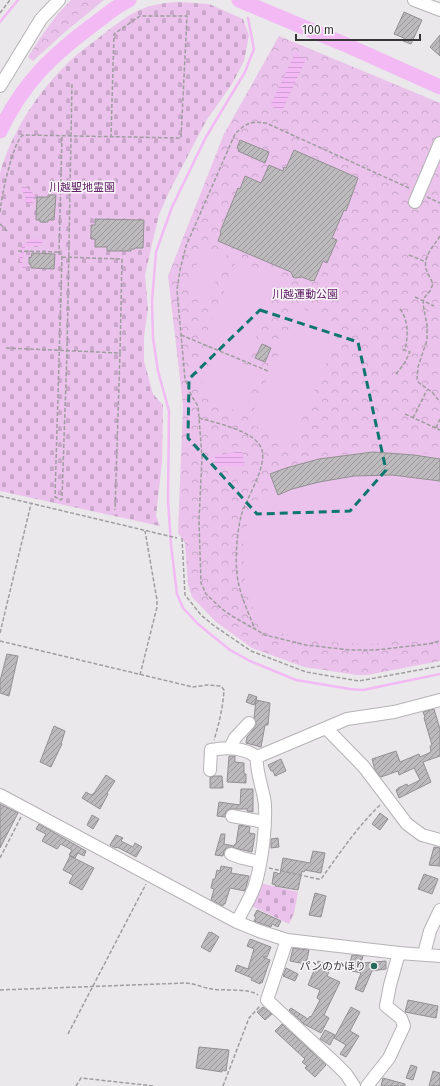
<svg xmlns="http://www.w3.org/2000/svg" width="440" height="1086" font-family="'Fira Sans','Noto Sans JP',sans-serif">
	<defs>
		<pattern id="forest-crowns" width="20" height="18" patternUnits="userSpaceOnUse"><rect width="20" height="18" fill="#eac2eb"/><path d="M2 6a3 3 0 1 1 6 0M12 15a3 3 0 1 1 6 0" fill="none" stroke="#c9a7ca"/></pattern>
		<pattern id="cemetery-stones" width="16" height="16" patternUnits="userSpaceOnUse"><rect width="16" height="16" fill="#eac2eb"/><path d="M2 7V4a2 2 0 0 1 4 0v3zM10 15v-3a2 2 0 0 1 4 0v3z" fill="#c9a7ca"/></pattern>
		<pattern id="water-rules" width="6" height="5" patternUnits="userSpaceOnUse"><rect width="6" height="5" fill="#f2b9f4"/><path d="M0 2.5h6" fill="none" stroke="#d0a0d2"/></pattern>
		<pattern id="building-hatch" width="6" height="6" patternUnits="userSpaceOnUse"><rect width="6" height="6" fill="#bcbabc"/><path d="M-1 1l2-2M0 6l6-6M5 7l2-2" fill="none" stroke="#9a989a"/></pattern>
	</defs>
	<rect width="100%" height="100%" fill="#ebe8eb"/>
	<path fill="url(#forest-crowns)" d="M 71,0 L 104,0 L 65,32 L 33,61 L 28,57 C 41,37 53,17 71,0 Z
		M 279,36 L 440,103 L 440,661 L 367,675 L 357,675 L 304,667 L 252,648 L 216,622 L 192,597 L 188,585 L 185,543 L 178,533 L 183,405 L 168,276 L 224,134 Z"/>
	<path fill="url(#cemetery-stones)" d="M 178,2 L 209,4 L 243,19 L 249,35 L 244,61 L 232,84 L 206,121 L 169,192 L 159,215 L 153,240 L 145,275 L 148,309 L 144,336 L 144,361 L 153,394 L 163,405 L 162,462 L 156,516 L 160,526 L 0,491 L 0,173 C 11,134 35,96 64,67 C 75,55 88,46 101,36 C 114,26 127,15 142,9 C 154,4 166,3 178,2 Z
		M 260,883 L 298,892 L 294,913 L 289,924 L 250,905 Z"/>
	<path fill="#eac2eb" d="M 204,246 L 227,255 L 209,297 L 187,288 Z
		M 237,260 L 281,278 L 246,361 L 203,342 Z
		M 299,307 L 342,326 L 292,442 L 248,423 Z
		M 215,351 L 261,371 L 243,414 L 197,395 Z
		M 373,451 L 416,452 L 440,456 L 440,635 L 372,644 L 327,642 L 299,639 L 271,630 L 261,620 L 253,608 L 244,577 L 243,539 L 254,504 L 269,489 L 264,476 C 298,460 335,456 373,451 Z"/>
	<path fill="url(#water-rules)" d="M 295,53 L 306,59 L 282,111 L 270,106 Z
		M 23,187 L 26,187 L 35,195 L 32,205 L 25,202 L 25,196 L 21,188 Z
		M 31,239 L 42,240 L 43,242 L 38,246 L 26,246 L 24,249 L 22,264 L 26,267 L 26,268 L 23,268 C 18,263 20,253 22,246 Z
		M 242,451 L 245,466 L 216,466 L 215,456 Z"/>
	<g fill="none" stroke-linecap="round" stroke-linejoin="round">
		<path stroke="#f2b9f4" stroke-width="2.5" d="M 248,18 L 254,49 L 245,72 L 206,137 L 172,207 L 156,252 L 152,301 L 153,338 L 158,371 L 169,411 L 168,500 L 171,545 L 177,594 L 183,608 L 198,624 L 230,650 L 250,661 L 296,680 L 350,689 L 363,690 L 440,674
			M 0,22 L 18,0"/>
		<path stroke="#f2b9f4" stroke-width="15" d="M 239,0 L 344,44 L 440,87
			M 0,131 C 23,83 51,56 94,24 C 105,16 116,6 129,0"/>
	</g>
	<path fill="url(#building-hatch)" stroke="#939093" d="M 404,12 L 422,20 L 411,44 L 403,41 L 404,38 L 394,34 Z
		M 440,35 L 440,56 L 430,47 Z
		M 240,140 L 269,152 L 265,163 L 238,151 L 239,149 L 237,148 Z
		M 294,150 L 358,178 L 346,211 L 344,210 L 332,238 L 337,240 L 327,263 L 323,261 L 314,281 L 313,280 L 312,281 L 302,277 L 295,278 L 293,277 L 291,272 L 218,241 L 221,233 L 220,232 L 238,188 L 240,189 L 245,176 L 261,183 L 269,165 L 283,171 L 284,167 L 286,168 Z
		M 48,195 L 56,195 L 54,220 L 48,220 L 48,222 L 40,222 L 40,220 L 36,220 L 37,197 L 48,197 Z
		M 95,219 L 144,220 L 143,248 L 135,248 L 135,249 L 131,249 L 131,251 L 107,251 L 107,247 L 95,247 L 95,239 L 91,239 L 91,225 L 95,225 Z
		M 32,253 L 55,254 L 54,269 L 31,268 L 31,265 L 29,264 L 29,257 L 31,258 Z
		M 262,344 L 271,348 L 265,362 L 255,358 Z
		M 373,452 L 414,455 L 440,459 L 440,481 L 392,475 L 354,476 L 319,482 L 292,489 L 278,495 L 270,474 L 286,468 L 319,459 Z
		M 7,654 L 18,656 L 9,696 L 0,693 L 0,681 Z
		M 249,694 L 257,697 L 256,700 L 270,703 L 268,725 L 265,725 L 261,747 L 246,743 L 247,737 L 253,730 L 256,724 L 254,718 L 256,700 L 254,705 L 246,702 Z
		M 434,709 L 440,729 L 440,756 L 423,762 L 431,782 L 399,798 L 396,790 L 398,789 L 398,788 L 407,784 L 408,786 L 420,780 L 414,768 L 399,775 L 398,771 L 381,777 L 375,770 L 372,759 L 396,751 L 400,762 L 419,754 L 420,757 L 431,752 L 430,746 L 432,745 L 424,718 L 425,717 L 423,712 Z
		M 54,726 L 65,731 L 61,744 L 62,744 L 51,767 L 40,762 Z
		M 229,756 L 235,756 L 235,762 L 244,763 L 244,774 L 246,774 L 246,783 L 227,782 Z
		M 281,759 L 286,771 L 275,776 L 273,771 L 271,771 L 268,765 Z
		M 106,775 L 115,781 L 107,793 L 108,794 L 100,809 L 82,798 L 86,792 L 91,795 L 94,793 Z
		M 214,776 L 222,776 L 223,788 L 210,788 L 210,777 Z
		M 241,789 L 253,789 L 253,812 L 247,811 L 247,809 L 230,809 L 226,811 L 225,817 L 217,816 L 219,802 L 240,805 Z
		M 0,804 L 18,813 L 0,848 Z
		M 380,813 L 388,819 L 380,830 L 372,824 Z
		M 92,815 L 99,819 L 93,829 L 87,825 Z
		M 39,824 L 86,851 L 84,856 L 78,853 L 75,858 L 69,855 L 72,850 L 61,844 L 57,849 L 42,841 L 46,834 L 36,829 Z
		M 239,825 L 250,827 L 249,833 L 255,834 L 252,852 L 230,847 L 224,851 L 223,856 L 215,855 L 221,834 L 225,834 L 224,844 L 234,846 L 235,844 L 236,844 Z
		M 116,835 L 123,838 L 121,841 L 133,847 L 135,843 L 142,847 L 136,857 L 117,847 L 116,848 L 110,845 Z
		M 278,838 L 279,847 L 271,848 L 271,839 Z
		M 434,847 L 440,848 L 440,866 L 429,865 Z
		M 313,851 L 325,853 L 321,873 L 305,870 L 304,872 L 302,871 L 298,890 L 275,886 L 276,885 L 272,884 L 274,872 L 280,874 L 283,858 L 310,863 Z
		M 70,856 L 94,868 L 82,890 L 69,883 L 73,875 L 63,870 Z
		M 221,866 L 232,868 L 231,873 L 249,876 L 245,891 L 230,888 L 225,904 L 223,904 L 223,906 L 211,900 L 214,889 L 211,888 L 213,879 L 215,879 L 217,870 L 220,871 Z
		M 424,874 L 438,879 L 432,894 L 418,889 Z
		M 315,893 L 326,896 L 321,917 L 309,915 Z
		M 257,910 L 281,921 L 278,927 L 272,924 L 271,927 L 254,921 L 256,917 L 254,916 Z
		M 209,932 L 211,933 L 211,932 L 219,937 L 210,952 L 201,947 Z
		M 250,939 L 271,947 L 267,957 L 263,957 L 270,960 L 262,983 L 260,982 L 260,984 L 251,980 L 252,978 L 235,971 L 237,965 L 248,969 L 254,949 L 247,946 Z
		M 293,948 L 309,950 L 306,964 L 290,961 Z
		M 352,955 L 363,956 L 361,963 L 386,961 L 386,969 L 372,971 L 363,992 L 355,989 L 361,973 L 352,971 L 353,967 L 349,966 Z
		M 318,961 L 331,967 L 327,976 L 340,982 L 324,1015 L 329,1018 L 321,1033 L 304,1024 L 289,1010 L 291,1008 L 308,1019 L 310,1016 L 311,1017 L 320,1000 L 317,998 L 320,990 L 308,985 Z
		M 286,968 L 298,974 L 295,981 L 283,976 Z
		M 408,1000 L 438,1006 L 436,1018 L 405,1012 Z
		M 263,1007 L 272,1014 L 265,1020 L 257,1012 Z
		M 351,1007 L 360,1012 L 350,1031 L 359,1036 L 346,1057 L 340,1054 L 346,1045 L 334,1038 Z
		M 282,1024 L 326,1065 L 315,1077 L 305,1068 L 307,1066 L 302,1062 L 305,1059 L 275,1031 Z
		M 325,1030 L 335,1035 L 330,1045 L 320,1039 Z
		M 199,1047 L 229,1050 L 226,1071 L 222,1070 L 222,1072 L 196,1068 Z
		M 411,1065 L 417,1067 L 413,1080 L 406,1078 Z
		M 433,1071 L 440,1073 L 440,1086 L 429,1086 Z
		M 383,1078 L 405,1084 L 405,1086 L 381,1086 Z"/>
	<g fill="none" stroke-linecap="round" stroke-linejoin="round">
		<g stroke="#b5b3b5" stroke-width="14">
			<path id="minor" d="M 414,0 L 440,10
				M 0,86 L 41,19 L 59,0
				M 415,202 L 440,143
				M 326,728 L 364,767 L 407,824 L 422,835 L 440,840
				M 230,748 L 235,738 L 249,723
				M 210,770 L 211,750 C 227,747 243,747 257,757
				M 0,795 L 237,922 L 259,931 L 287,940 L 399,953 L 440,956
				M 232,816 L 264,822
				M 231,854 L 242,858 L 260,862
				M 237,922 C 243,909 252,896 256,882 C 262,860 266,829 265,805 C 264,791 255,770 257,757 L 347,719 L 394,712 L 440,700
				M 287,940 L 267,1000 L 336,1064 L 346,1074 L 354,1086
				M 424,954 L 430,931 L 440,910
				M 367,1086 L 389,1058 L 404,1026 L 401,1018 L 386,1006 L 390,985 L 399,953"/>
		</g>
		<path stroke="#9f9d9f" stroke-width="1.5" stroke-dasharray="4 2" stroke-linecap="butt" d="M 0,13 L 10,0
			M 62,137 L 59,252 L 62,257 L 55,497 L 61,500 L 62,499 L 67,351 L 72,83
			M 409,188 L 266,123 C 250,121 246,123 235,134 L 186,246 L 180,270 L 177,290 L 185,379 L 191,395 L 198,406 L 199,418 L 202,457 L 199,521 L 201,583 L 206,594 L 222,609 L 232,616 L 265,635 L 306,645 L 350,650 L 376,650 L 428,644 L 440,641
			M 427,197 L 440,203
			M 0,212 C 1,198 13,141 23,135 L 181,138 L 187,16 L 140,16 L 114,34 L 111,137
			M 0,224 L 8,232
			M 440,236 C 434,246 423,256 426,269 C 428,274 431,279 433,284 L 430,291 L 424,298 L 423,304 L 427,325 L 427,340 L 418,367 L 417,379 L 419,383 L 432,392 L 440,402
			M 18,251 L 59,252
			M 409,255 L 426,262
			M 62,257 L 122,259 L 120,353
			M 415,297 L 434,306
			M 400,309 C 409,321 408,336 405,350
			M 181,335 L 268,371
			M 6,348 L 120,353 L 115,510
			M 396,374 L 404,364 L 410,352 L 401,349
			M 405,414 L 440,430
			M 199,418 C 216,423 257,431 262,450 C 267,467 246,499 241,516 C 237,534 235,556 237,574 C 239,593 248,612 255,629
			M 413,418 L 427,390
			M 436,428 L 440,419
			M 0,496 L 177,538
			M 182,538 L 185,595 L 201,615 L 213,625 L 251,651 L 306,672 L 359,681 L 440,666
			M 0,633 L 31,504
			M 0,641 L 193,687 L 207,685 L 221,686 L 224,690 C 223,707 219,724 214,740
			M 140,675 L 157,607 L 157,600 L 145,531
			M 0,858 L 21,817
			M 269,868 L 318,879 L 321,879 C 340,853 357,827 380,805
			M 0,990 L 185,983 C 194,983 203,988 212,989 C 224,991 249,988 258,995
			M 68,1034 L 146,884
			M 76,1086 L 81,1078 L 154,1086
			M 223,1086 L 249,1018 L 260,1006"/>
		<use href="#minor" stroke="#fff" stroke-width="12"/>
	</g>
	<path fill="none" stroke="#0f766e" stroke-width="3" stroke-dasharray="8 5" stroke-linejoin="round" d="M 260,310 L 358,342 L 386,470 L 350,511 L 257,514 L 188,438 L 189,379 Z"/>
	<circle fill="#27695a" stroke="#f8f6f8" stroke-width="1.5" cx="374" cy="966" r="4"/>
	<g text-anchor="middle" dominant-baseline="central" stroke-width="3" stroke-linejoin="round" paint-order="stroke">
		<g font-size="11" fill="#622267" stroke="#f8f6f8">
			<text x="82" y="187">川越聖地霊園</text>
			<text x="305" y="294">川越運動公園</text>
		</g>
		<g font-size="11" fill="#383738" stroke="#f8f6f8" text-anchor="end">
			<text x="366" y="966">パンのかほり</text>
		</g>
	</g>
	<path d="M296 34v6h124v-6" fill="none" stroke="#383738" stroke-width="2"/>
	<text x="302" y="34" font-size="12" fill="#383738" stroke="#f8f6f8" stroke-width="3" paint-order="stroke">100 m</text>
</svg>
